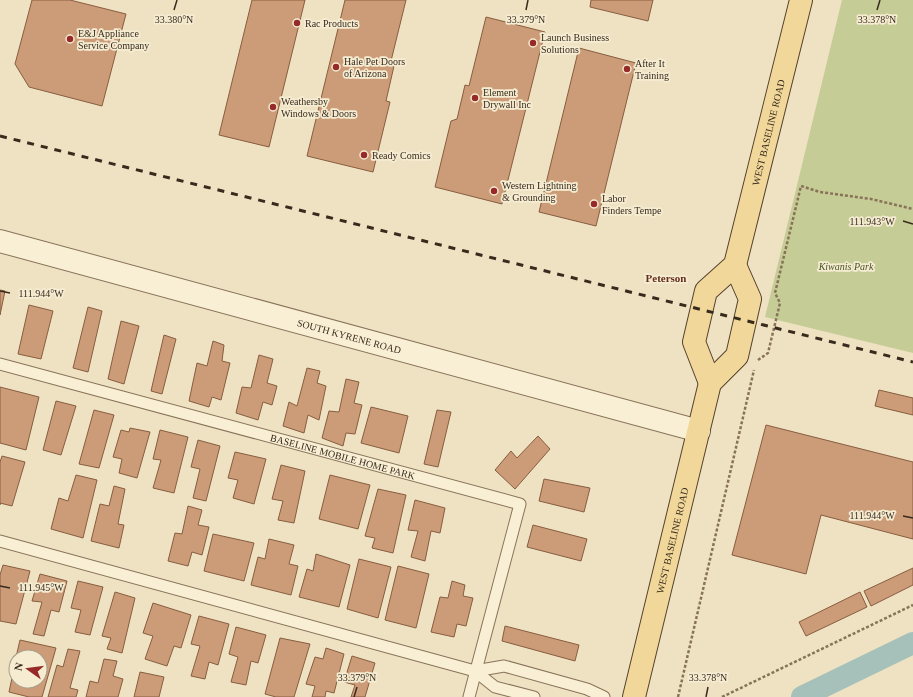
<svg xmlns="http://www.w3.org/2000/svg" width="913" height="697" font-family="Georgia,serif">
	<rect width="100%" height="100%" fill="#eee2c2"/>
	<path fill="#c5cc96" d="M 842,0 L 913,0 L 913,353 L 765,317 Z"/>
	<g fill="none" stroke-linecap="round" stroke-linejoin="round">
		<path stroke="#a5c1b9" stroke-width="22" d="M 802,697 L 913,643"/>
	</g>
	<path fill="#cc9c78" stroke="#875d3f" d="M 32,0 L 70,0 L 126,14 L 102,106 L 29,87 L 15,64 Z
		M 252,0 L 305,0 L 269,147 L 219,135 Z
		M 345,0 L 406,0 L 390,65 L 394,66 L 386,101 L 390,102 L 373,172 L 307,156 Z
		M 591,0 L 653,0 L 648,21 L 590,7 Z
		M 486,17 L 545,32 L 502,204 L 435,187 L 451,121 L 457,119 L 465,85 L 469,86 Z
		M 579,48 L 636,63 L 596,226 L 539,212 Z
		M 0,290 L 5,291 L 0,315 Z
		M 29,305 L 53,311 L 41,359 L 18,354 Z
		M 88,307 L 102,311 L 88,372 L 73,368 Z
		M 121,321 L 139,326 L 124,384 L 108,379 Z
		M 164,335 L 176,339 L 162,394 L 151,391 Z
		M 213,341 L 224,345 L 222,361 L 230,363 L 221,400 L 212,397 L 209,407 L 189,401 L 197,363 L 207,366 Z
		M 259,355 L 273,359 L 267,383 L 277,386 L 272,405 L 263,402 L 258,420 L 236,413 L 242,387 L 251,388 Z
		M 307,368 L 320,371 L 317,383 L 326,386 L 319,420 L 308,415 L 304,433 L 283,426 L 289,402 L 297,406 Z
		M 346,379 L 359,382 L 354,403 L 362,405 L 355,434 L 346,433 L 343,446 L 322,438 L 329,411 L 339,412 Z
		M 0,387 L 39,397 L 26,450 L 0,443 Z
		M 879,390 L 913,398 L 913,415 L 875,406 Z
		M 56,401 L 76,406 L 61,455 L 43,450 Z
		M 371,407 L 408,416 L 399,453 L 361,443 Z
		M 94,410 L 114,415 L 99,468 L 79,464 Z
		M 437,410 L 451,412 L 438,467 L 424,464 Z
		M 766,425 L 913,462 L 913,539 L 821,515 L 806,574 L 732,555 Z
		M 130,428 L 150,432 L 137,478 L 119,473 L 122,459 L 113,457 L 121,430 L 129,432 Z
		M 160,430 L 188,437 L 174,493 L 153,488 L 161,460 L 153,459 Z
		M 538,436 L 550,449 L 515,489 L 495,470 L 511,451 L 517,458 Z
		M 198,440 L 220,446 L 206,501 L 193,498 L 200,469 L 191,467 Z
		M 235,452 L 266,459 L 254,504 L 233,498 L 238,480 L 228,478 Z
		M 2,456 L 25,462 L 12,506 L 0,503 L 0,505 L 0,462 Z
		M 281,465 L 305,471 L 294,523 L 278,520 L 283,501 L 272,499 Z
		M 76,475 L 97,480 L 83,538 L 51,529 L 59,498 L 68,501 Z
		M 330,475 L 370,485 L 358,529 L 319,519 Z
		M 544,479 L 590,488 L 584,512 L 539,501 Z
		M 114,486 L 125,489 L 118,524 L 124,525 L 119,548 L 91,541 L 100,504 L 109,506 Z
		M 378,489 L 406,495 L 393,553 L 372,548 L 375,538 L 365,536 Z
		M 415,500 L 445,508 L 440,533 L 431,531 L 425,561 L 411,557 L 418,531 L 408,530 Z
		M 188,506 L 202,510 L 198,525 L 209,527 L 202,555 L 192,552 L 188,566 L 168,561 L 175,533 L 182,534 Z
		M 533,525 L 587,539 L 581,561 L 527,547 Z
		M 213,534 L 254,543 L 244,581 L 204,571 Z
		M 269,539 L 294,545 L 289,564 L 298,566 L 291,595 L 251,585 L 258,557 L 265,559 Z
		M 316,554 L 350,565 L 339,607 L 299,597 L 307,569 L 313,571 Z
		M 359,559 L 391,567 L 378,618 L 347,609 Z
		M 3,565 L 30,571 L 16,624 L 0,621 L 0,575 Z
		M 398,566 L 429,574 L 416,628 L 385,620 Z
		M 913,568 L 913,585 L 871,606 L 864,591 Z
		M 40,574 L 67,581 L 59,612 L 51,610 L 44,636 L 33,634 L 42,602 L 32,601 Z
		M 78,581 L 103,587 L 90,635 L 75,632 L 81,610 L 71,608 Z
		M 452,581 L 465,585 L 463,596 L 473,598 L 466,626 L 457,624 L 454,637 L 431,632 L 440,597 L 448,598 Z
		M 115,592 L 135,598 L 122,653 L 107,649 L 111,638 L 102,636 Z
		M 860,592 L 867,607 L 806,636 L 799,622 Z
		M 153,603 L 191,615 L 181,648 L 174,646 L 167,666 L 145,659 L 153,636 L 143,633 Z
		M 199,616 L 229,624 L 218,665 L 209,662 L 205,679 L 191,676 L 200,646 L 191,644 Z
		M 505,626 L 579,645 L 575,661 L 502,641 Z
		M 236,627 L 266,635 L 258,663 L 251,661 L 246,685 L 231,682 L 238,657 L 229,654 Z
		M 280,638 L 310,644 L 294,697 L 276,697 L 265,694 Z
		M 20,640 L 56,648 L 42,697 L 29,697 L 9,692 L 16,659 L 16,681 L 40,681 L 40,657 L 16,657 Z
		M 326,648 L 344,654 L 334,693 L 326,691 L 325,697 L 312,697 L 315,686 L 306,684 L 315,657 L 323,659 Z
		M 68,649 L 80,651 L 70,688 L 78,690 L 76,697 L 48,697 L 57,665 L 63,667 Z
		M 352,656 L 375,663 L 365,697 L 351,697 L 355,685 L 344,682 Z
		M 104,659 L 117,661 L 113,676 L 123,679 L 118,697 L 86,697 L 90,681 L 98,683 Z
		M 140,672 L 164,677 L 159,697 L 134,697 Z"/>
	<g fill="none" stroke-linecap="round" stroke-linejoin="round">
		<g stroke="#887359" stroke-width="13">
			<g id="service">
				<path id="s1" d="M 0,364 L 520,504 L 469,697"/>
				<path d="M 0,541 L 475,671 L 504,666 L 587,689 L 604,697"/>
				<path d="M 475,671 L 495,687 L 534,697"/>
			</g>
		</g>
		<g stroke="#887359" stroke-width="24">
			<g id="minor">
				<path id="s2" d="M 0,241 L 699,431"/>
			</g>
		</g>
		<g stroke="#56412e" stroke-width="24">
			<g id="primary">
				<path id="s3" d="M 710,383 L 694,342 L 706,291 L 735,265 L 801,0"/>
				<path id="s4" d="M 634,697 L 710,383 L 737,356 L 750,299 L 735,265"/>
			</g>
		</g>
		<path stroke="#887359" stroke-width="2.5" stroke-dasharray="3 2" stroke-linecap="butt" d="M 758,360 L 768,353 L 780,303 L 775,293 L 801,186 L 820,192 L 871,199 L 913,209
			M 678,697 L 754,370
			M 722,697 L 913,605"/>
		<use href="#service" stroke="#f9efd5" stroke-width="11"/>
		<use href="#minor" stroke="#f9efd5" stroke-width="22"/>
		<use href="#primary" stroke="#f1d89a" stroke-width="22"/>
		<path stroke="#382b1d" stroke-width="3" stroke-dasharray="7 7" stroke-linecap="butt" d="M 0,136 L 913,362"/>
	</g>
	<path fill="none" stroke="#382b1d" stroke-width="1.5" d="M 174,10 L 177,0M 526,10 L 528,0M 877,10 L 880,0M 903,221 L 913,224M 0,291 L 10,293M 903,516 L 913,518M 0,586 L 10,588M 354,697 L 357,687M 706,697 L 708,687"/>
	<g fill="#972a29" stroke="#f5ecd2" stroke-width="1.5">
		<circle cx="297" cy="23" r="4"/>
		<circle cx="70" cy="39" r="4"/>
		<circle cx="533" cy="43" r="4"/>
		<circle cx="336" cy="67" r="4"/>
		<circle cx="627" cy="69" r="4"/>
		<circle cx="475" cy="98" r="4"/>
		<circle cx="273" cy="107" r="4"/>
		<circle cx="364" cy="155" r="4"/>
		<circle cx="494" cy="191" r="4"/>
		<circle cx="594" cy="204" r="4"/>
	</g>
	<g text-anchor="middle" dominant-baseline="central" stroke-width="3.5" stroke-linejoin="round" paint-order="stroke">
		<g font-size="10" fill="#382b1d" stroke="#f5ecd2" text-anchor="start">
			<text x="305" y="23">Rac Products</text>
			<text x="78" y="33">E&amp;J Appliance<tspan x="78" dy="12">Service Company</tspan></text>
			<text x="541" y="37">Launch Business<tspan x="541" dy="12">Solutions</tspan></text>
			<text x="344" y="61">Hale Pet Doors<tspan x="344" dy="12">of Arizona</tspan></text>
			<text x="635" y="63">After It<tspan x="635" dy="12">Training</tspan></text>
			<text x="483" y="92">Element<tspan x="483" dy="12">Drywall Inc</tspan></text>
			<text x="281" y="101">Weathersby<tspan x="281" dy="12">Windows &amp; Doors</tspan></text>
			<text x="372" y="155">Ready Comics</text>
			<text x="502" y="185">Western Lightning<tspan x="502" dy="12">&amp; Grounding</tspan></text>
			<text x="602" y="198">Labor<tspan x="602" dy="12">Finders Tempe</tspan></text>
		</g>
		<g font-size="10" fill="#382b1d" stroke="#f5ecd2">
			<text stroke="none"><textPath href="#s3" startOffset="272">WEST BASELINE ROAD</textPath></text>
			<text stroke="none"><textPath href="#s2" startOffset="362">SOUTH KYRENE ROAD</textPath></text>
			<text stroke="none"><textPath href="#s1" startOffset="355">BASELINE MOBILE HOME PARK</textPath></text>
			<text stroke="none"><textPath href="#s4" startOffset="161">WEST BASELINE ROAD</textPath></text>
		</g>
		<g font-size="10" font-style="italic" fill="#475424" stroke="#f5ecd2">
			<text x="846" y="266">Kiwanis Park</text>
		</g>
		<g font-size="11" font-weight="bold" fill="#642d1d" stroke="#f5ecd2">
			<text x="666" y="278">Peterson</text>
		</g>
	</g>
	<g font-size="10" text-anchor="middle" fill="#382b1d" stroke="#f5ecd2" stroke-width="3.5" stroke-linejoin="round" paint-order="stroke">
		<text x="174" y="23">33.380°N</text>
		<text x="526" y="23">33.379°N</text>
		<text x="877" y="23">33.378°N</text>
		<text x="872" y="225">111.943°W</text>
		<text x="41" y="297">111.944°W</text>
		<text x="872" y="519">111.944°W</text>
		<text x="41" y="591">111.945°W</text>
		<text x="357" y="681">33.379°N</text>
		<text x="708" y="681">33.378°N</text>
	</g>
	<g transform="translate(28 669) rotate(284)"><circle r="19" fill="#f5ecd2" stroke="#a99f8a"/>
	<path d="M0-3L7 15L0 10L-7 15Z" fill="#972a29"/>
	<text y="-6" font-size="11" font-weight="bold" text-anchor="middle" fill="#382b1d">N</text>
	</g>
</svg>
